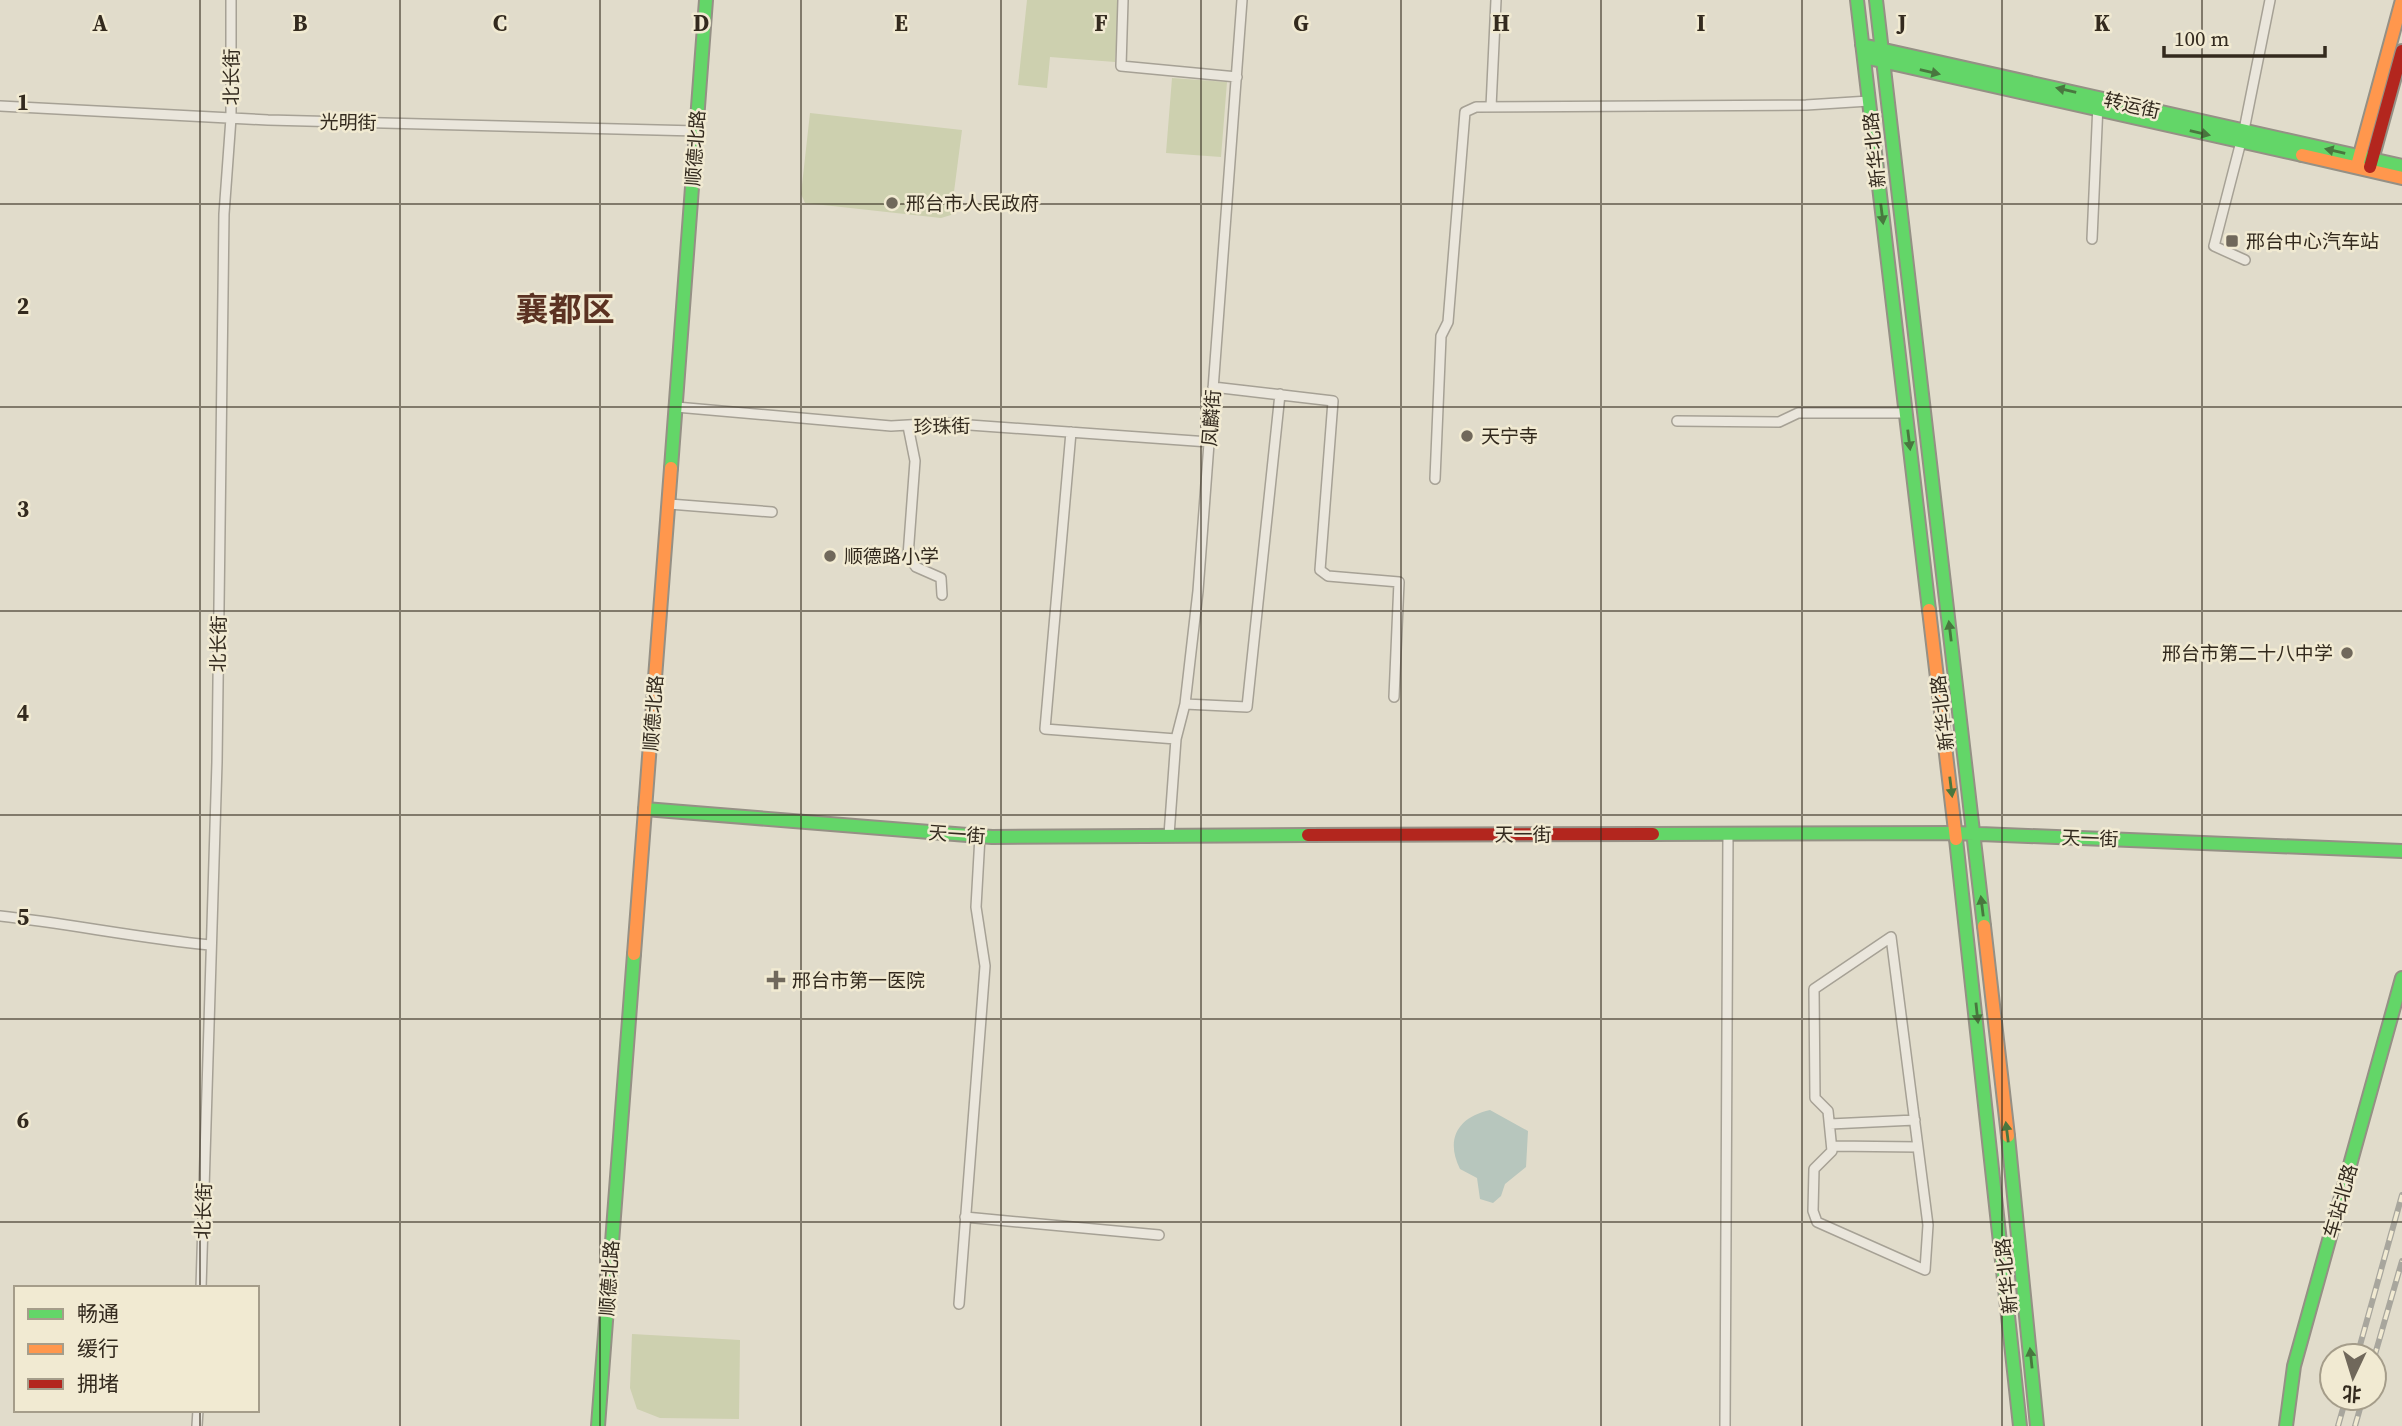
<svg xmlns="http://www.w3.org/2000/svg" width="2402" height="1426" font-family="'Source Serif 4','Noto Sans SC',serif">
	<rect width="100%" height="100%" fill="#e1dccb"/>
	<path fill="#cdd0af" d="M 1027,0 L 1119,0 L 1115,62 L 1050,57 L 1047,88 L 1018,85 Z
		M 1172,78 L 1227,82 L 1221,157 L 1166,153 Z
		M 810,113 L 962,130 L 951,215 L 941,218 L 805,203 L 801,194 Z
		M 632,1334 L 740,1340 L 739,1419 L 660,1418 L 637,1409 L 630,1388 Z"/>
	<path fill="#b7c6bd" d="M 1490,1110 L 1528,1131 L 1526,1167 L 1505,1184 L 1501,1196 L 1493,1203 L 1480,1199 L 1477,1178 L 1460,1169 C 1445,1139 1458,1117 1490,1110 Z"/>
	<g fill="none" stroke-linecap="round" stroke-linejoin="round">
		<g stroke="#a6a195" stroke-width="12">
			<path id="street" d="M 1123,0 L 1121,66 L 1237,77
				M 0,106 L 268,120 L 697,131
				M 1491,107 L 1496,0
				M 2092,239 L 2098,104
				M 2245,260 L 2214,246 L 2244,130 L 2270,0
				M 1213,387 L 1333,401 L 1320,570 L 1328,576 L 1399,582 L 1394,697
				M 676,407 L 891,426 L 942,423 L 1209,442
				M 1677,421 L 1779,422 L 1798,413 L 1906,413
				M 908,426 L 915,461 L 908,556 L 916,567 L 941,578 L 942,595
				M 1071,432 L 1045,729 L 1176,739
				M 1435,479 L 1441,336 L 1448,322 L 1465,112 L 1476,107 L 1806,105 L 1869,101
				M 669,504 L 772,512
				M 1185,704 L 1247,707 L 1280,394
				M 1169,835 L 1176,739 L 1185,704 L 1198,591 L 1242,0
				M 0,916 C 71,924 139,938 210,945
				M 1891,937 L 1928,1225 L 1925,1270 L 1817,1222 L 1813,1211 L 1814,1169 L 1832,1151 L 1828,1111 L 1815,1098 L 1814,989 Z
				M 1830,1124 L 1915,1120
				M 1832,1146 L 1918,1147
				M 965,1217 L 1159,1235
				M 201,1288 L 217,762 L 224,214 L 231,118 L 231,0
				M 959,1304 L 985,966 L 976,907 L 980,836
				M 197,1426 L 198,1410
				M 1725,1426 L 1728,833"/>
		</g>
		<g stroke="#959085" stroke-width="16">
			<path id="fast" d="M 1857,0 L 1929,610
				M 1876,0 L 1984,926
				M 1862,45 L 2402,166
				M 1864,57 L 2302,155
				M 671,468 L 706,0
				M 645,809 L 992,837 L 1308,835
				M 1653,834 L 1956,833 L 2402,851
				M 1956,839 L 2020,1426
				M 2008,1136 L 2037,1426
				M 598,1426 L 634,954
				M 2286,1426 L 2294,1366 L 2402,978"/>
		</g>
		<g stroke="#959085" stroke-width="16">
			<path id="slow" d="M 2302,155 L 2402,178
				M 2358,162 L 2402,0
				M 1929,610 L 1956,839
				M 1984,926 L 2008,1136
				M 634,954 L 671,468"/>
		</g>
		<g stroke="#959085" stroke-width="16">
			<path id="jam" d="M 2370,167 L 2402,51
				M 1308,835 L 1653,834"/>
		</g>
		<use href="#street" stroke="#eae6dc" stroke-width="9"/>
		<use href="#fast" stroke="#63d668" stroke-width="12"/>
		<use href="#slow" stroke="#ff974d" stroke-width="12"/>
		<use href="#jam" stroke="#b3261e" stroke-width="12"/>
		<g stroke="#a8a69d" stroke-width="6">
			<path id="rail" d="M 2357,1356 L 2402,1195
				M 2374,1358 L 2402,1261
				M 2338,1426 L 2346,1398
				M 2355,1426 L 2363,1398"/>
		</g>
		<use href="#rail" stroke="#f1ead2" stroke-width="3.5" stroke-dasharray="10" stroke-linecap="butt"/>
	</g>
	<defs><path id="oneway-solid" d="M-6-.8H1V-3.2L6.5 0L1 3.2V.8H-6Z" transform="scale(1.75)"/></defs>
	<g fill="#49773f">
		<use href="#oneway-solid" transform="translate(1930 72) rotate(13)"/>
		<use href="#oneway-solid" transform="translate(2066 90) rotate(-167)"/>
		<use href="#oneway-solid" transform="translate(2200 133) rotate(13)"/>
		<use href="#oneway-solid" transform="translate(2335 151) rotate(-167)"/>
		<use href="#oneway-solid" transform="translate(1882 214) rotate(83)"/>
		<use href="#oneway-solid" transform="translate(1909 440) rotate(83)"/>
		<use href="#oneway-solid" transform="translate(1950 631) rotate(-97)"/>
		<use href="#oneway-solid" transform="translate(1951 787) rotate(83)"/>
		<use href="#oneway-solid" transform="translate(1982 906) rotate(-97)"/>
		<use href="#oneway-solid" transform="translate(1977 1013) rotate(84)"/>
		<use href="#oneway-solid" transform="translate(2007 1132) rotate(-97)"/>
		<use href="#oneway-solid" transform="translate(2031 1358) rotate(-96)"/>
	</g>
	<path fill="none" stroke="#332a1e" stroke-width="2" stroke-opacity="0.55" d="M 200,0 L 200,1288M 400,0 L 400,1426M 600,0 L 600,1426M 801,0 L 801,1426M 1001,0 L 1001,1426M 1201,0 L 1201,1426M 1401,0 L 1401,1426M 1601,0 L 1601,1426M 1802,0 L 1802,1426M 2002,0 L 2002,1426M 2202,0 L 2202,1426M 0,204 L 2402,204M 0,407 L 2402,407M 0,611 L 2402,611M 0,815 L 2402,815M 0,1019 L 2402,1019M 0,1222 L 2402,1222M 200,1410 L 200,1426"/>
	<g fill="#70685b" stroke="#f1ead2" stroke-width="2.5">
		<circle cx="892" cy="203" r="7"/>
		<rect x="2225" y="234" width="14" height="14" rx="3.5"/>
		<circle cx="1467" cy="436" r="7"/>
		<circle cx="830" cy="556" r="7"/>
		<circle cx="2347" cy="653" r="7"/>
		<path d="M772.5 969.5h7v7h7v7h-7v7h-7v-7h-7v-7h7z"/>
	</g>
	<g text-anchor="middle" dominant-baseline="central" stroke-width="5" stroke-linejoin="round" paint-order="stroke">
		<g font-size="19" fill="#332a1e" stroke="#f1ead2">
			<text transform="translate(231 77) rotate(-90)">北长街</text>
			<text transform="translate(2132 105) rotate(13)">转运街</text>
			<text transform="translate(348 122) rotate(1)">光明街</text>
			<text transform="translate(695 148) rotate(-86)">顺德北路</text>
			<text transform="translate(1874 150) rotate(-96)">新华北路</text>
			<text transform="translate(1211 418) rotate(-86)">凤麟街</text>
			<text transform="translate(942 426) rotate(-1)">珍珠街</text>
			<text transform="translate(218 644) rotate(-89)">北长街</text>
			<text transform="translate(653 713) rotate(-86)">顺德北路</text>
			<text transform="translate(1942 713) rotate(-97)">新华北路</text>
			<text transform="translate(957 834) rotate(4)">天一街</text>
			<text x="1523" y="834">天一街</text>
			<text transform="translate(2090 838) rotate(2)">天一街</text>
			<text transform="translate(2340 1201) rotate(-74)">车站北路</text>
			<text transform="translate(203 1211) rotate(-88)">北长街</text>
			<text transform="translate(2006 1276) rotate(-96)">新华北路</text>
			<text transform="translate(609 1278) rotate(-86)">顺德北路</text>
		</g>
		<g font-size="19" fill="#332a1e" stroke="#f1ead2" text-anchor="start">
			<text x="906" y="203">邢台市人民政府</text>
			<text x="2246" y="241">邢台中心汽车站</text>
			<text x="1481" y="436">天宁寺</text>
			<text x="844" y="556">顺德路小学</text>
			<text x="2333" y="653" text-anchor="end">邢台市第二十八中学</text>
			<text x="792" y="980">邢台市第一医院</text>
		</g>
		<g font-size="33" font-weight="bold" fill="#5b3222" stroke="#f1ead2">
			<text x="565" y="309">襄都区</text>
		</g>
	</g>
	<g font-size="23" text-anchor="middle" font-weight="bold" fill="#332a1e" stroke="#f1ead2" stroke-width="5" stroke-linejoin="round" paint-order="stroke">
		<text x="100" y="31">A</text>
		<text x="300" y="31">B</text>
		<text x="500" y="31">C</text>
		<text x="701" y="31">D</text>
		<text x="901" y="31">E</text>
		<text x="1101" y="31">F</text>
		<text x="1301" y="31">G</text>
		<text x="1501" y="31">H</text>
		<text x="1701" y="31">I</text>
		<text x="1902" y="31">J</text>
		<text x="2102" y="31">K</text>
		<text x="23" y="110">1</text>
		<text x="23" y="314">2</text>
		<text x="23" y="517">3</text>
		<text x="23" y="721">4</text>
		<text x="23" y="925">5</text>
		<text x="23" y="1128">6</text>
	</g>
	<rect x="14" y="1286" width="245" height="126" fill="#f1ead2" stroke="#a59d8a" stroke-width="2"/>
	<rect x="28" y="1309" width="35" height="10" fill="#63d668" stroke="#a59d8a" stroke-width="2"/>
	<text x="77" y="1321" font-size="21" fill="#332a1e">畅通</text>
	<rect x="28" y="1344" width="35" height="10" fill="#ff974d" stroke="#a59d8a" stroke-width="2"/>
	<text x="77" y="1356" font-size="21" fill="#332a1e">缓行</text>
	<rect x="28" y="1379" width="35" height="10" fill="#b3261e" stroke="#a59d8a" stroke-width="2"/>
	<text x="77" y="1391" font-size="21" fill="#332a1e">拥堵</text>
	<g transform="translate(2353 1377) rotate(184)"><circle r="33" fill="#f1ead2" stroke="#a59d8a" stroke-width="2"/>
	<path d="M0-5L12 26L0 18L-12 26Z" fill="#70685b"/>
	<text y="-10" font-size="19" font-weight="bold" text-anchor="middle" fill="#332a1e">北</text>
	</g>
	<path d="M2164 46v10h161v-10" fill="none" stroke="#332a1e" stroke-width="3.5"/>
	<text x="2174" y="46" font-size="21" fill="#332a1e" stroke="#f1ead2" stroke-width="5" paint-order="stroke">100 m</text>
</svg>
